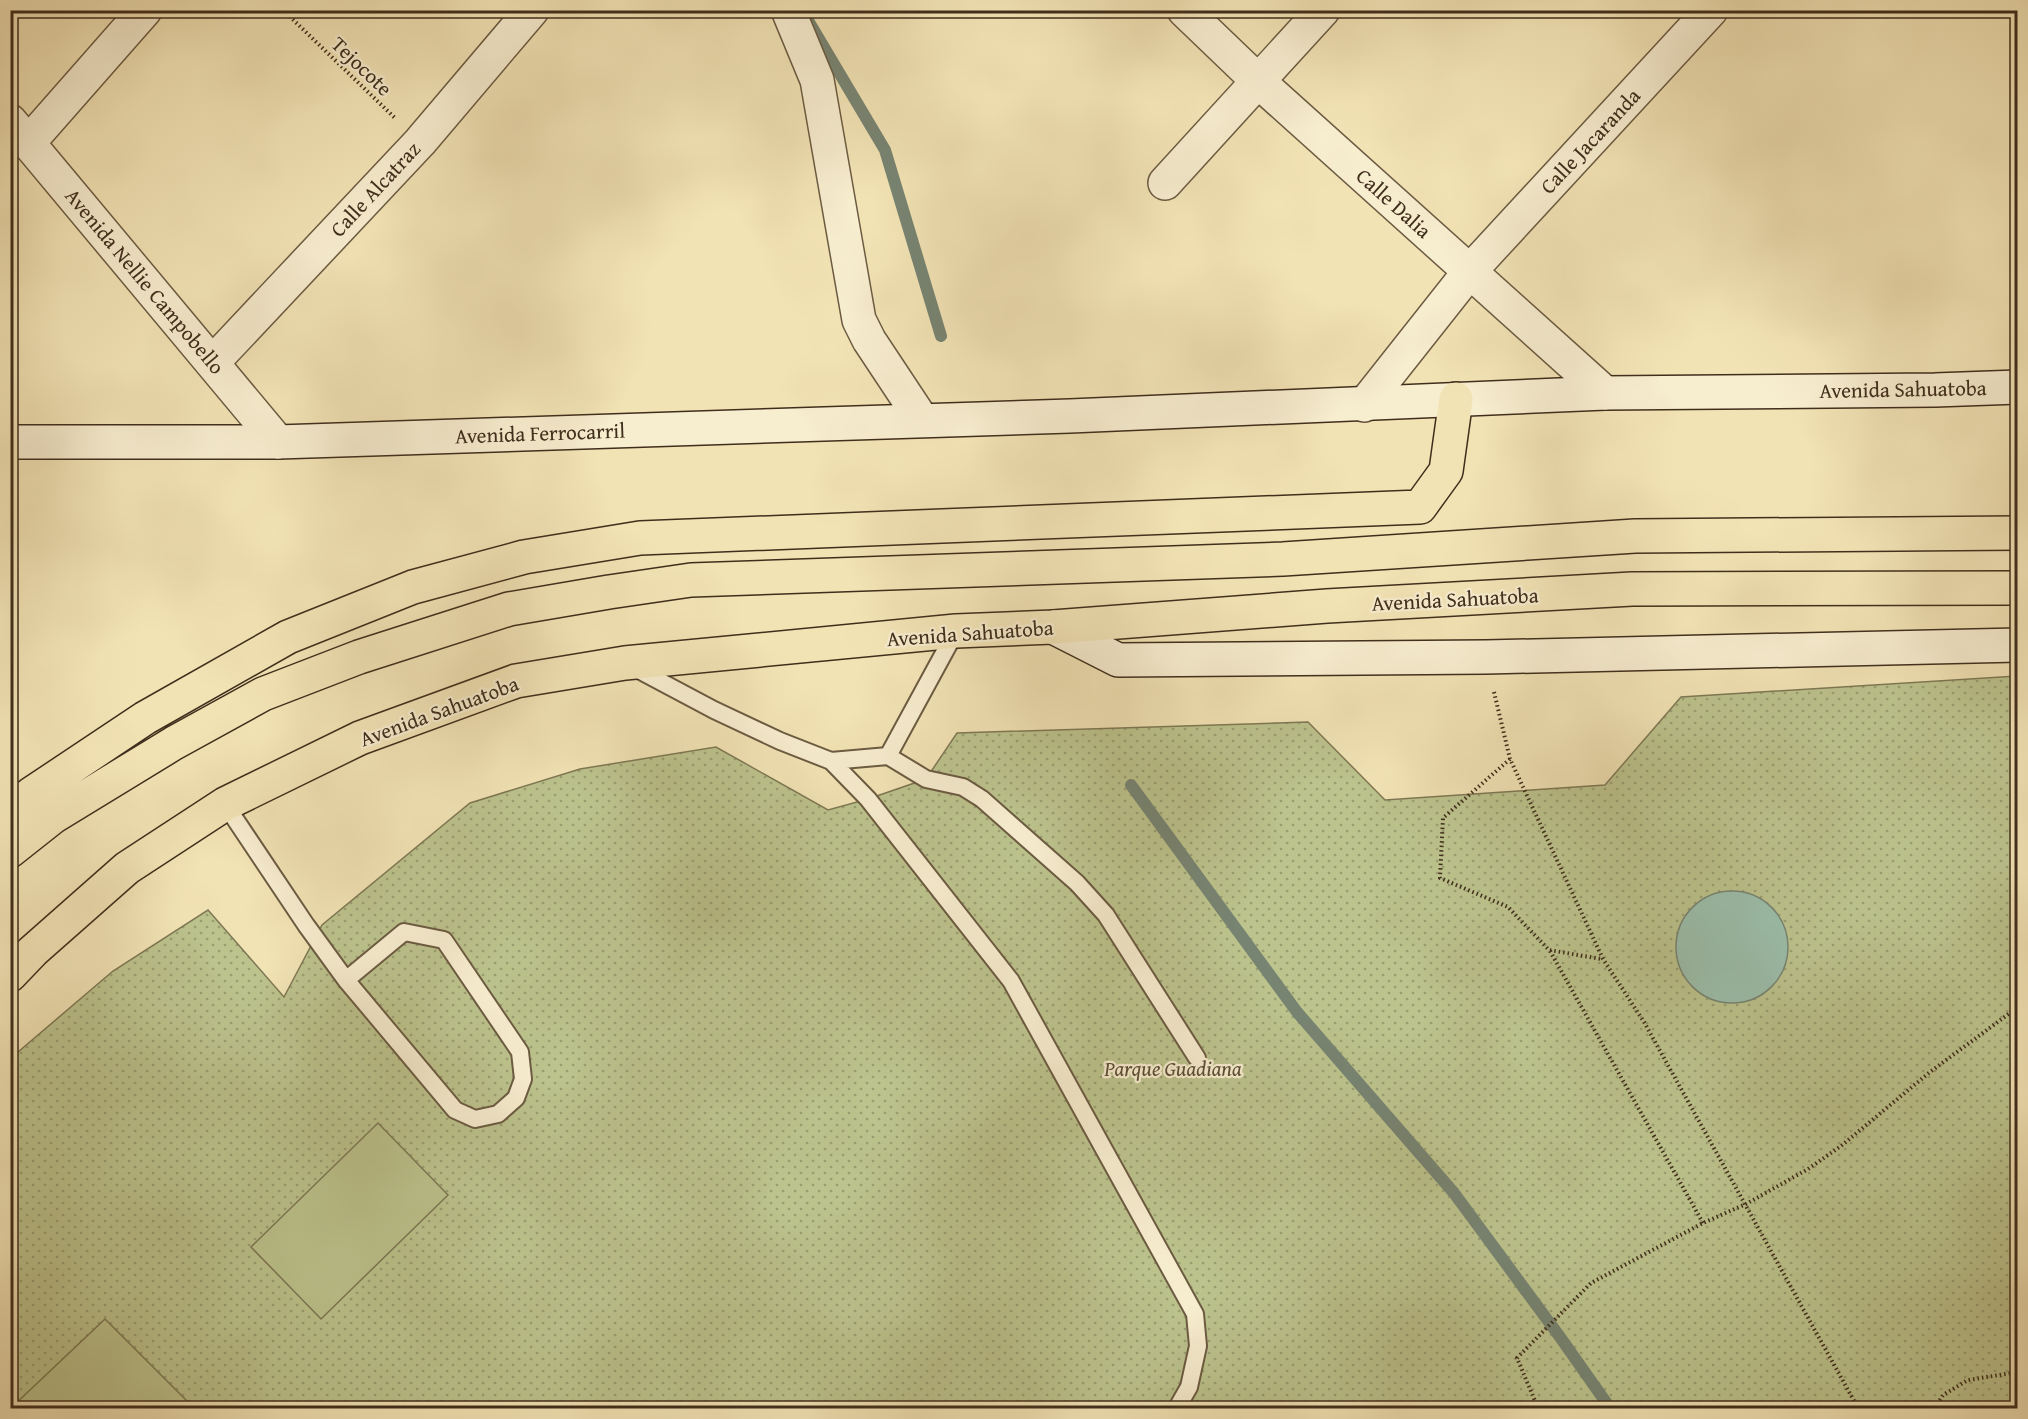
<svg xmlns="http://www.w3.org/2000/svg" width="2028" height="1419" font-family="'Gentium Book Plus',serif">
	<defs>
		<pattern id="grass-dots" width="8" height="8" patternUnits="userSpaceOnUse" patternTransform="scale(1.5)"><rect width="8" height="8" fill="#bcc38d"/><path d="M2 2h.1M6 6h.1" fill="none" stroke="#9a9f72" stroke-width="1.8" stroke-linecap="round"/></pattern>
	</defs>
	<rect width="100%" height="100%" fill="#f2e3b5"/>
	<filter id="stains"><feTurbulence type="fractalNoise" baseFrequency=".00333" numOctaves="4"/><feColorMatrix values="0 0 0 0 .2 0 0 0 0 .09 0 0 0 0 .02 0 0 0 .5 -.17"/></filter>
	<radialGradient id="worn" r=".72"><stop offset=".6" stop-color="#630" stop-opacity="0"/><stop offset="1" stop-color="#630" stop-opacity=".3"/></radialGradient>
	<path fill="url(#grass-dots)" stroke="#7e7854" stroke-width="1.5" d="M 2017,676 L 2017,1408 L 11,1408 L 11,1058 L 113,971 L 208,910 L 284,997 L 322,925 L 470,803 L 580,769 L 716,747 L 828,810 L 868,799 L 926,779 L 957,733 L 1308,722 L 1385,800 L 1605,785 L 1681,697 Z"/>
	<path fill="#bcc38d" stroke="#7e7854" stroke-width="1.5" d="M 378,1123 L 448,1195 L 321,1319 L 251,1247 Z
		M 105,1319 L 194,1408 L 11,1408 Z"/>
	<path fill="#9bbeab" stroke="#778472" stroke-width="1.5" d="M1676 947a56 56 0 1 1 112 0a56 56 0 1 1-112 0Z"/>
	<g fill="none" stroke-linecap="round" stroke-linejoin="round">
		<path stroke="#778472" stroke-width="12" d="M 806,17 L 885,150 L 941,336
			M 1131,785 L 1297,1012 L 1454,1193 L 1560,1337 L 1610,1408"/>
		<g stroke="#6c5b42" stroke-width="20">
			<path id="lane" d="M 633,667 L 714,710 L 780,741 L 831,761 L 868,799 L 1011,981 L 1195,1314 L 1198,1346 L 1189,1387 L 1177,1408
				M 888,756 L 956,631
				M 831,761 L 888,756 L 926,779 L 963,787 L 982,799 L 1077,883 L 1106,915 L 1197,1058
				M 225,804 L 306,925 L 346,980 L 455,1110 L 475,1119 L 498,1114 L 516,1098 L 523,1079 L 520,1052 L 444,940 L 404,932 L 346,980"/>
		</g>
		<g stroke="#6c5b42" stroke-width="36">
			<path id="street" d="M 788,10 L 817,80 L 859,320 L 869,340 L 922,420
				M 1184,10 L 1259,82 L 1605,393
				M 10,121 L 278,442
				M 29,142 L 145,10
				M 1165,183 L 1323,10
				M 213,362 L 420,142 L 532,10
				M 1364,405 L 1470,271 L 1711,10"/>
		</g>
		<g stroke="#402e1c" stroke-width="36">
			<path id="secondary" d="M 10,442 L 278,442 L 1070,416 L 1605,393 L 1935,390 L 2018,387
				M 1053,627 L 1118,660 L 1486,657 L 2018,645"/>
		</g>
		<g stroke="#402e1c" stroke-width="36">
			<path id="primary" d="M 10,810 L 31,794 L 145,718 L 288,637 L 413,587 L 524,557 L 640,538 L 1420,507 L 1446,471 L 1456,399
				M 10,851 L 53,817 L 174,743 L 263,694 L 359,657 L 509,609 L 609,592 L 691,580 L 1283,559 L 1635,536 L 2018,533
				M 10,975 L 33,951 L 127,868 L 225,804 L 360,738 L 516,681 L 625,663 L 956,631 L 1053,627 L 1327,606 L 1632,589 L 2018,588"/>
		</g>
		<path stroke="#402e1c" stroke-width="4" stroke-dasharray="1.5 3" stroke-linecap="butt" d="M 283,10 L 395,118
			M 1494,692 L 1510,759 L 1603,959 L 1644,1022 L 1858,1408
			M 1510,759 L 1443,818 L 1440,878 L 1508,907 L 1549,950 L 1602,959
			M 1550,951 L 1703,1223
			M 1538,1408 L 1517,1358 L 1591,1283 L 1703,1223 L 1746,1204 L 1808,1169 L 1841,1146 L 1930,1072 L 2018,1007
			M 1935,1408 L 1943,1395 L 1968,1380 L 2018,1372"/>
		<use href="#lane" stroke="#f7edcf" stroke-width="16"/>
		<use href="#street" stroke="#f7edcf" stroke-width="33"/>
		<use href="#secondary" stroke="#f7edcf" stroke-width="33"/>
		<use href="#primary" stroke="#f2e3b5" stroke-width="33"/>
	</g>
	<g text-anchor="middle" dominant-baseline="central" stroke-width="4.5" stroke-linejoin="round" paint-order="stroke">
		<g font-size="21" fill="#402e1c" stroke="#f7edcf">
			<text transform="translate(362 66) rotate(44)">Tejocote</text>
			<text transform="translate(1590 141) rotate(-47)">Calle Jacaranda</text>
			<text transform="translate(375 189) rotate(-47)">Calle Alcatraz</text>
			<text transform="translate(1394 203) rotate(42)">Calle Dalia</text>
			<text transform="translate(145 281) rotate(50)">Avenida Nellie Campobello</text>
			<text transform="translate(1903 389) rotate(-1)">Avenida Sahuatoba</text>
			<text transform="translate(540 433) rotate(-2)">Avenida Ferrocarril</text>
			<text transform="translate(1455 599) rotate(-3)">Avenida Sahuatoba</text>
			<text transform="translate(970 633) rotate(-4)">Avenida Sahuatoba</text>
			<text transform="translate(439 711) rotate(-20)">Avenida Sahuatoba</text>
		</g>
		<g font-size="21" font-style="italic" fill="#594c33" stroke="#f7edcf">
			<text x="1173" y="1068">Parque Guadiana</text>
		</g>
	</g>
	<rect width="2028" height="1419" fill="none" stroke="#f2e3b5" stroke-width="36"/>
	<rect x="12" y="12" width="2004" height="1395" fill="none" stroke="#402e1c" stroke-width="3"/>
	<rect x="18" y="18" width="1992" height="1383" fill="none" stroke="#402e1c" stroke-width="1.5"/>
	<rect width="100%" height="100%" filter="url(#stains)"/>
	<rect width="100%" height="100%" fill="url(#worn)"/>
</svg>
